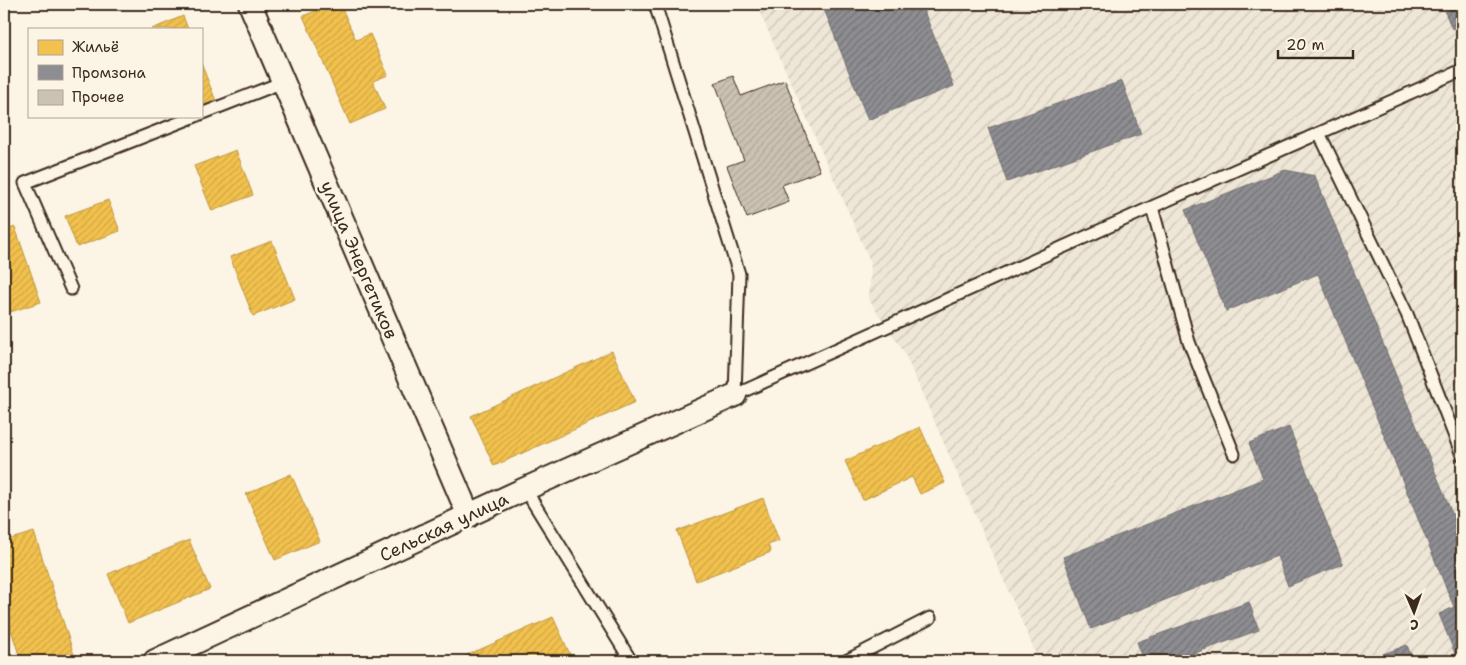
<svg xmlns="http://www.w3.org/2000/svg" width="1466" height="665" font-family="'Shantell Sans',sans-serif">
	<defs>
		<pattern id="industrial-furrows" width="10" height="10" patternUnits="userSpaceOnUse" patternTransform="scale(1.25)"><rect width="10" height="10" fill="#eee6d6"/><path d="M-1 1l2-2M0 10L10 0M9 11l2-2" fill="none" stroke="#cdc5b7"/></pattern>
		<pattern id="homes-hatch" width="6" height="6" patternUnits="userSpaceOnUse" patternTransform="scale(1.25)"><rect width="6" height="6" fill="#f2c14e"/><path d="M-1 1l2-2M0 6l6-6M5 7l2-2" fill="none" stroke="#d0a644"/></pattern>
		<pattern id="industry-hatch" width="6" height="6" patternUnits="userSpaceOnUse" patternTransform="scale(1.25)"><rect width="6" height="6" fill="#8d8d92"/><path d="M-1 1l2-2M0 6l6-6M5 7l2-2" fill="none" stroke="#747377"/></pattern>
		<pattern id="building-hatch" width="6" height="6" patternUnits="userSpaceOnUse" patternTransform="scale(1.25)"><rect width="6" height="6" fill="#ccc2b3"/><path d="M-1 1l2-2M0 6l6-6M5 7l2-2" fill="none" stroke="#b0a79a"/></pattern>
	</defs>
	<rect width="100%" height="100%" fill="#fcf5e5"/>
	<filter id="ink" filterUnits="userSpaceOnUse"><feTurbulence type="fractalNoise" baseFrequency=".02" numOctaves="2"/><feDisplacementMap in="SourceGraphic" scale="10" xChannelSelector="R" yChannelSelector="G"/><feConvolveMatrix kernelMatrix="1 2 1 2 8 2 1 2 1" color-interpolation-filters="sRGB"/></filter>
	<g filter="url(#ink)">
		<path fill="url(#industrial-furrows)" d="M 756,4 L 1462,4 L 1462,661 L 1039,661 L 904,352 L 869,300 L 871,263 Z"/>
		<path fill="url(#homes-hatch)" stroke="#bb9440" d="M 333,4 L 340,4 L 356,40 L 370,34 L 388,75 L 373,81 L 385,109 L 350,124 L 303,16 Z
			M 183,16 L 188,29 L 152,29 Z
			M 201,63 L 216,101 L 201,107 Z
			M 236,150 L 253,195 L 212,211 L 194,166 Z
			M 108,200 L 120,231 L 77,247 L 65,216 Z
			M 15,227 L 41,302 L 4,314 L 4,231 Z
			M 272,241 L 295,299 L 253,316 L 230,257 Z
			M 612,351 L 635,402 L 494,466 L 471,416 Z
			M 920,427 L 945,483 L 920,494 L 912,477 L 863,500 L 845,461 Z
			M 291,474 L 320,541 L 275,560 L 246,494 Z
			M 763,498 L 779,541 L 768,545 L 771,552 L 696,581 L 677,531 Z
			M 34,532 L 76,661 L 21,661 L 4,608 L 4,541 Z
			M 189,540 L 210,589 L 128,623 L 108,574 Z
			M 553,617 L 573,661 L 454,661 Z"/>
		<path fill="url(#industry-hatch)" stroke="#746f6f" d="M 822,4 L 921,4 L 954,86 L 868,120 Z
			M 1462,4 L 1462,24 L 1452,29 L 1445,12 Z
			M 1122,81 L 1141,134 L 1007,182 L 988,128 Z
			M 1285,170 L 1315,176 L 1462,538 L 1462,661 L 1458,661 L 1439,614 L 1454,607 L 1318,274 L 1226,311 L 1185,210 Z
			M 1289,427 L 1343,564 L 1288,586 L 1277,556 L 1091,629 L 1063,557 L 1263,479 L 1249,443 Z
			M 1249,602 L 1259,630 L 1173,661 L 1144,661 L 1137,642 Z
			M 1407,645 L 1413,661 L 1365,661 Z"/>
		<path fill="url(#building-hatch)" stroke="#3b2a1e" d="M 733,76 L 741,96 L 785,80 L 820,171 L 782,185 L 789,202 L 747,218 L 727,166 L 744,160 L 715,83 Z"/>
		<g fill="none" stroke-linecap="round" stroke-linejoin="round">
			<g stroke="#3b2a1e" stroke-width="15">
				<path id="service" d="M 655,4 L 739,274 L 735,395 L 1152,207 L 1462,70
					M 201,114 L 283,82
					M 1319,133 L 1407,314 L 1462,455
					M 1152,207 L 1189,342 L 1234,454
					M 71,289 L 25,183 L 196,116
					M 525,489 L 631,661
					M 846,661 L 930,618"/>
			</g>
			<g stroke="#3b2a1e" stroke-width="26">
				<path id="minor" d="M 250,4 L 469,516
					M 155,661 L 525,489 L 735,395"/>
			</g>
			<use href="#service" stroke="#fcf5e5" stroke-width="11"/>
			<use href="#minor" stroke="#fcf5e5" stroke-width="22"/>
		</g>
	</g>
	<g text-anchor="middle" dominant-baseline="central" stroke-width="5" stroke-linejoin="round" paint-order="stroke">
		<g font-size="18" fill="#3b2a1e" stroke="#fcf5e5">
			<text transform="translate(359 260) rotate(67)">улица Энергетиков</text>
			<text transform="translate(444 527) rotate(-25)">Сельская улица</text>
		</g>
	</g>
	<rect width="1466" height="665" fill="none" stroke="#fcf5e5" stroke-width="20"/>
	<rect x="10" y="10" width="1446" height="645" fill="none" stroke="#3b2a1e" stroke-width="2" filter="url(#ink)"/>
	<rect x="28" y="28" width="175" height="90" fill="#fcf5e5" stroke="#afa495"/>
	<rect x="38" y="40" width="25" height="15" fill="#f2c14e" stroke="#afa495"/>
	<text x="72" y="52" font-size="15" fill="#3b2a1e">Жильё</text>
	<rect x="38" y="65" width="25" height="15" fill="#8d8d92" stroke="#afa495"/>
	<text x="72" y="78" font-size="15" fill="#3b2a1e">Промзона</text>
	<rect x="38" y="90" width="25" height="15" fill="#ccc2b3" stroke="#afa495"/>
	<text x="72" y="102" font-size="15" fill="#3b2a1e">Прочее</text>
	<g transform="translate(1414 612) rotate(178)" stroke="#fcf5e5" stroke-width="4" paint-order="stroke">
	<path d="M0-4L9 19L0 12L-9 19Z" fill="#3b2a1e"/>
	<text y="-8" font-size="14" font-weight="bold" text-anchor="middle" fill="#3b2a1e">С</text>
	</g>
	<path d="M1278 50v8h75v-8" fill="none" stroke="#3b2a1e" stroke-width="2.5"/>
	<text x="1286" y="50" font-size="15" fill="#3b2a1e" stroke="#fcf5e5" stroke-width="4" paint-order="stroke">20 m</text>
</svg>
